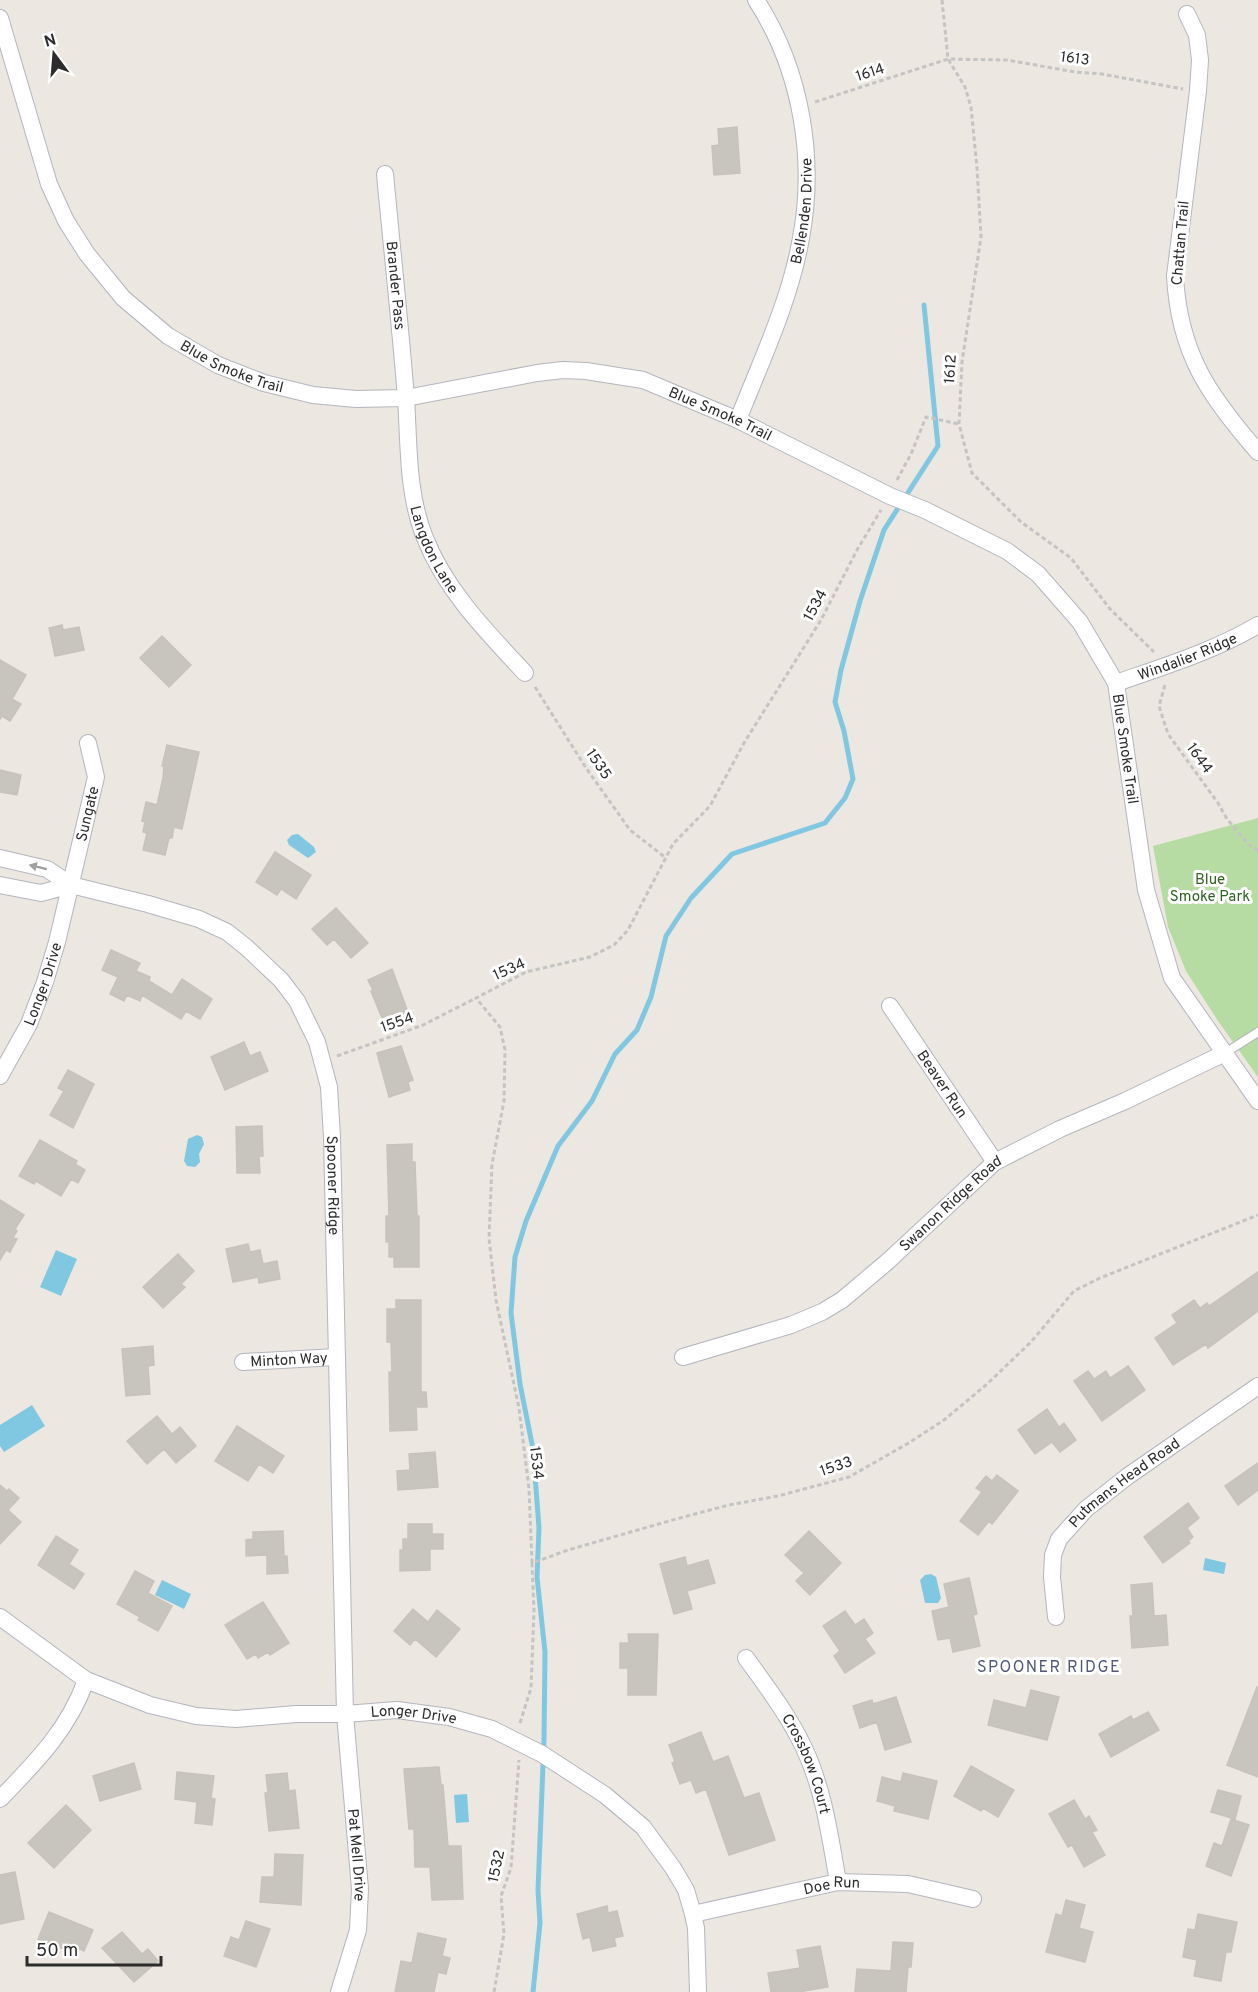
<svg xmlns="http://www.w3.org/2000/svg" width="1258" height="1992" viewBox="0 0 1258 1992" font-family="Overpass,sans-serif">
<style>
.green{fill:#b6dca3}
.water{fill:#80c7e2}
.lines{fill:none;stroke-linecap:round;stroke-linejoin:round}
.stream{stroke:#80c7e2;stroke-width:5}
.building{fill:#c8c5be;stroke:#c8c3ba;stroke-width:1.5}
.service-casing{stroke:#b4b6be;stroke-width:10}
.minor-casing{stroke:#b4b6be;stroke-width:18}
.path{stroke:#c4c4c4;stroke-width:3;stroke-dasharray:4.5 3;stroke-linecap:butt}
.service{stroke:#fff;stroke-width:8}
.minor{stroke:#fff;stroke-width:16}
.oneway{fill:#a0a0a0}
.labels{text-anchor:middle;stroke-width:6;stroke-linejoin:round;paint-order:stroke}
.street-label{font-size:15px;fill:#2c2c2c;stroke:#fff}
.park-label{font-size:15px;fill:#306223;stroke:#fff}
.neighbourhood-label{font-size:16px;letter-spacing:1.5px;fill:#515878;stroke:#fff}
</style>
<rect width="100%" height="100%" fill="#ece7e0"/>
<path class="green" d="M1258 818V1077L1218 1021 1186 971 1168 927 1153 846Z"/>
<path class="water" d="M298 834 314 847 316 852 308 858 289 845 287 840 292 835Z
M197 1135 202 1137 204 1144 199 1154 200 1162 195 1167 187 1166 184 1161 188 1139Z
M56 1250 77 1259 61 1296 40 1287Z
M32 1405 45 1426 4 1452 0 1446V1425Z
M1205 1558 1226 1563 1224 1574 1203 1570Z
M931 1574 936 1577 941 1598 938 1603H925L920 1580 925 1575Z
M162 1580 191 1594 184 1609 155 1595Z
M467 1794 469 1822 456 1823 454 1795Z"/>
<g class="lines">
<path class="stream" d="M533 1992 540 1923 538 1890 544 1740 545 1652 537 1577 539 1528 533 1449 520 1384 511 1313 515 1257 526 1221 558 1146 592 1101 615 1054 637 1030 651 997 666 936 691 898 732 854 825 823 845 798 853 779 844 731 835 702 841 670 860 601 884 530 938 446 924 305"/>
</g>
<path class="building" d="M737 127 740 173 714 175 712 146 719 145 718 129Z
M62 625 63 630 79 627 84 650 55 656 49 628Z
M162 636 191 665 169 687 140 658Z
M0 660 26 675 12 699 21 704 10 721 2 716 0 719Z
M167 745 199 752 182 829 174 827 172 838H169L165 855 143 850 147 833 143 832 145 822 142 821 146 802 157 805 163 778 164 766H162Z
M0 770 21 775 17 795 0 792Z
M275 852 311 875 296 899 281 889 277 895 256 882Z
M336 908 368 943 351 958 334 939 327 945 312 929Z
M111 950 140 963 136 971 150 977 149 981 172 995 182 979 212 999 200 1019 186 1011 181 1019 142 995 140 1001 127 995 124 1001 110 994 118 977 102 970Z
M392 969 408 1012 384 1023 371 991 373 990 368 980Z
M244 1042 250 1056 260 1052 268 1071 225 1090 211 1057Z
M401 1046 413 1080 408 1082 410 1090 389 1097 377 1053Z
M68 1070 94 1084 73 1128 50 1115 64 1091 58 1088Z
M262 1126 263 1156H259L260 1173H237L236 1127Z
M40 1140 77 1161 75 1164 85 1170 78 1183 71 1179 61 1196 36 1181 34 1184 19 1176Z
M412 1144V1162H415L417 1216H419V1267H394V1257H389V1242H386V1216H389L387 1145Z
M0 1200 24 1215 15 1229 17 1231 13 1238 17 1239 10 1252 6 1250 0 1260Z
M248 1244 250 1252 260 1250 263 1264 277 1261 280 1279 259 1283 258 1277 233 1282 226 1249Z
M178 1254 194 1271 181 1284 185 1287 163 1308 143 1287Z
M1258 1272V1311L1208 1348 1206 1344 1173 1365 1155 1338 1177 1323 1172 1315 1194 1300 1200 1308 1207 1303 1209 1306Z
M396 1300H421V1392H426L427 1407H416L417 1430 390 1431 389 1372H392L391 1342H387V1309H396Z
M153 1346 154 1365 148 1366 150 1394 126 1396 122 1349Z
M1128 1366 1145 1390 1102 1421 1074 1381 1088 1371 1094 1379 1106 1371 1110 1378Z
M1047 1409 1059 1427 1064 1423 1076 1440 1060 1452 1052 1442 1035 1454 1018 1430Z
M157 1416 172 1434 180 1427 196 1446 176 1463 164 1449 147 1464 127 1441Z
M237 1426 284 1456 273 1473 259 1464 248 1481 215 1461Z
M435 1452 438 1487 398 1490 397 1471 410 1470 409 1454Z
M1258 1463V1490L1238 1505 1225 1486Z
M997 1475 1018 1491 992 1524 989 1521 978 1535 960 1521 982 1492 976 1488 986 1476 992 1481Z
M0 1485 7 1491 9 1489 19 1498 8 1510 21 1522 0 1544Z
M1188 1503 1199 1518 1187 1528 1193 1537 1188 1541 1190 1543 1163 1563 1144 1537Z
M408 1524H432V1534H443V1549H430V1570L400 1571V1550H403V1539H408Z
M283 1531 284 1556H287L288 1573 267 1574V1555L246 1556V1540L253 1539V1532Z
M809 1531 841 1563 810 1595 796 1581 804 1573 785 1555Z
M56 1536 78 1550 69 1564 84 1574 74 1589 38 1565Z
M685 1557 687 1566 708 1560 715 1583 687 1591 692 1609 674 1614 660 1564Z
M135 1571 154 1581 148 1593 172 1606 158 1631 138 1620 140 1617 117 1604Z
M969 1578 977 1614 973 1615 980 1646 953 1652 950 1638 938 1640 932 1611 949 1607 944 1584Z
M1152 1583 1154 1616 1166 1615 1168 1645 1132 1648 1130 1616H1133L1131 1585Z
M263 1602 289 1643 270 1655 268 1652 258 1658 256 1654 247 1659 225 1625Z
M413 1609 428 1622 437 1610 460 1629 436 1657 415 1639 410 1645 394 1631Z
M845 1611 855 1625 864 1619 873 1633 865 1639 875 1653 845 1673 834 1656 840 1651 823 1626Z
M628 1634H658L656 1695H628V1668H620V1643H629Z
M1257 1687H1258V1777L1227 1765Z
M1031 1690 1059 1697 1047 1740 988 1725 994 1700 1026 1708Z
M896 1697 911 1742 885 1750 877 1722 860 1728 853 1706 872 1700 873 1704Z
M1148 1712 1159 1730 1111 1757 1099 1734 1131 1716 1133 1720Z
M701 1732 713 1762 728 1756 744 1798 759 1793 775 1840 729 1855 706 1789 696 1793 691 1780 680 1784 672 1763 675 1762 669 1745Z
M134 1763 141 1789 100 1801 93 1776Z
M971 1766 1014 1790 998 1817 983 1808 981 1811 954 1796Z
M439 1767 441 1785H443L448 1846H461L463 1899 432 1900 430 1867H415L414 1829H409L404 1769Z
M177 1772 214 1776 211 1798 215 1799 212 1825 195 1823 197 1802 175 1799Z
M287 1773 289 1791 295 1790 299 1828 269 1831 265 1793H268L266 1775Z
M903 1773 937 1781 928 1819 894 1811 895 1806 877 1801 882 1777 901 1782Z
M1218 1790 1241 1796 1235 1819 1211 1812Z
M1074 1800 1085 1819 1089 1816 1097 1830 1092 1832 1105 1855 1084 1867 1072 1845 1068 1847 1049 1814Z
M66 1805 91 1830 54 1868 28 1843Z
M1231 1819 1249 1825 1231 1876 1206 1866 1214 1843 1222 1846Z
M275 1854 303 1855 301 1905 260 1902 262 1877H274Z
M15 1872 24 1919 0 1924V1875Z
M1066 1900 1085 1905 1079 1928 1093 1932 1085 1962 1046 1952 1056 1914 1062 1916Z
M607 1906 608 1913 617 1911 623 1936 614 1938 616 1946 593 1951 590 1937 583 1939 577 1914Z
M49 1912 93 1930 84 1951 69 1944 66 1950 38 1939Z
M1198 1914 1237 1922 1231 1952H1226L1221 1981 1194 1976 1197 1960 1183 1957 1188 1929 1195 1930Z
M246 1921 270 1929 256 1967 224 1956 231 1937 239 1940Z
M122 1932 142 1954 148 1949 158 1961 134 1982 102 1948Z
M418 1933 446 1939 442 1956 450 1958 446 1974 438 1972 434 1992H395L401 1961 412 1963Z
M893 1942 913 1943 911 1967H908L906 1992H855L857 1969 891 1971Z
M820 1946 828 1987 798 1992H771L768 1973 800 1968 797 1950Z"/>
<g class="lines">
<defs>
<path id="service" d="M1225 1053 1258 1032"/>
<g id="minor">
<path d="M1187 14 1197 35 1200 60 1198 91 1175 276C1179 353 1209 396 1258 452"/>
<path id="s1" d="M0 18 49 184 66 221 87 254 123 298 168 336 218 365 264 383 313 395 356 399 406 398 537 373 563 370 586 371 643 380 738 420 890 496 925 510 1007 551 1038 574 1080 622 1116 683 1146 890 1172 978 1258 1101"/>
<path id="s2" d="M385 174C392 249 400 323 406 398 409 444 407 494 425 538 446 591 487 632 525 673"/>
<path id="s3" d="M738 420C761 361 790 301 801 238 816 158 801 69 756 0"/>
<path id="s4" d="M1116 683C1165 666 1214 651 1258 625"/>
<path id="s5" d="M0 858 47 869 71 885 148 904 199 919 227 932 246 947 281 980 297 1001 317 1042 329 1087 332 1137 345 1714 360 1889 358 1930 339 1992"/>
<path d="M0 885 41 893 71 885"/>
<path id="s6" d="M890 1006 995 1162"/>
<path id="s7" d="M0 1076 29 1024 45 982 57 942 96 777 88 743"/>
<path id="s8" d="M683 1357 791 1325 822 1312 842 1300 887 1262 995 1162 1060 1129 1125 1101 1225 1053"/>
<path id="s9" d="M243 1362 337 1357"/>
<path id="s10" d="M0 1617 86 1680 150 1705 196 1716 236 1719 296 1714H345L397 1710 449 1717 492 1729 542 1754 605 1795 643 1827 673 1868 686 1890 693 1914 696 1928 698 1992"/>
<path id="s11" d="M1056 1617 1052 1577 1053 1555 1059 1539 1086 1509 1128 1476 1258 1386"/>
<path id="s12" d="M746 1658C767 1687 789 1716 804 1748 824 1790 830 1837 838 1882"/>
<path d="M0 1799C35 1763 69 1729 86 1680"/>
<path id="s13" d="M693 1914 838 1882 908 1884 973 1899"/>
</g>
</defs>
<use href="#service" class="service-casing"/>
<use href="#minor" class="minor-casing"/>
<path class="path" d="M942 0 948 59 965 87 971 107 977 168 981 237 962 362 959 424 972 473 1021 522 1071 558 1110 609 1154 652
M815 102 948 59 1007 60 1075 72 1102 74 1183 89
M897 480 911 454 926 417 959 424
M1165 685 1159 706 1168 734 1218 803 1227 819 1249 845 1258 850
M535 687 586 768 630 830 666 858
M337 1056 423 1025 476 998
M532 1563 529 1489 519 1408 496 1300 489 1238 492 1164 504 1101 505 1050 500 1027 476 998 526 972 590 957 614 945 628 930 673 844 710 806 744 743 821 620 857 550 881 510
M520 1723 531 1688 534 1611 532 1563 568 1550 676 1519 729 1505 778 1496 849 1477 907 1444 944 1420 986 1385 1031 1342 1074 1291 1100 1278 1258 1215
M494 1992 504 1934 501 1896 511 1868 519 1760"/>
<use href="#service" class="service"/>
<use href="#minor" class="minor"/>
</g>
<defs><path id="oneway-solid" d="M-6-.8H1V-3.2L6.5 0L1 3.2V.8H-6Z" transform="scale(1.5)"/></defs>
<use class="oneway" href="#oneway-solid" transform="translate(38 867) rotate(-166)"/>
<g class="labels">
<g class="street-label">
<text transform="translate(1075 58) rotate(7)" y="5">1613</text>
<text transform="translate(870 72) rotate(-18)" y="5">1614</text>
<text dy="5" stroke="none"><textPath href="#s3" startOffset="220">Bellenden Drive</textPath></text>
<text transform="translate(1180 243) rotate(-85)" y="5">Chattan Trail</text>
<text dy="5" stroke="none"><textPath href="#s2" startOffset="112">Brander Pass</textPath></text>
<text dy="5" stroke="none"><textPath href="#s1" startOffset="440">Blue Smoke Trail</textPath></text>
<text transform="translate(950 369) rotate(-86)" y="5">1612</text>
<text dy="5" stroke="none"><textPath href="#s1" startOffset="944">Blue Smoke Trail</textPath></text>
<text dy="5" stroke="none"><textPath href="#s2" startOffset="381">Langdon Lane</textPath></text>
<text transform="translate(815 605) rotate(-62)" y="5">1534</text>
<text dy="5" stroke="none"><textPath href="#s4" startOffset="76">Windalier Ridge</textPath></text>
<text dy="5" stroke="none"><textPath href="#s1" startOffset="1502">Blue Smoke Trail</textPath></text>
<text transform="translate(1200 758) rotate(54)" y="5">1644</text>
<text transform="translate(599 764) rotate(56)" y="5">1535</text>
<text dy="5" stroke="none"><textPath href="#s7" startOffset="278">Sungate</textPath></text>
<text transform="translate(509 969) rotate(-24)" y="5">1534</text>
<text dy="5" stroke="none"><textPath href="#s7" startOffset="102">Longer Drive</textPath></text>
<text transform="translate(397 1022) rotate(-19)" y="5">1554</text>
<text dy="5" stroke="none"><textPath href="#s6" startOffset="94">Beaver Run</textPath></text>
<text dy="5" stroke="none"><textPath href="#s5" startOffset="530">Spooner Ridge</textPath></text>
<text dy="5" stroke="none"><textPath href="#s8" startOffset="315">Swanon Ridge Road</textPath></text>
<text dy="5" stroke="none"><textPath href="#s9" startOffset="46">Minton Way</textPath></text>
<text transform="translate(537 1463) rotate(83)" y="5">1534</text>
<text transform="translate(836 1466) rotate(-19)" y="5">1533</text>
<text dy="5" stroke="none"><textPath href="#s11" startOffset="166">Putmans Head Road</textPath></text>
<text dy="5" stroke="none"><textPath href="#s10" startOffset="441">Longer Drive</textPath></text>
<text dy="5" stroke="none"><textPath href="#s12" startOffset="123">Crossbow Court</textPath></text>
<text dy="5" stroke="none"><textPath href="#s5" startOffset="1200">Pat Mell Drive</textPath></text>
<text transform="translate(496 1866) rotate(-78)" y="5">1532</text>
<text dy="5" stroke="none"><textPath href="#s13" startOffset="142">Doe Run</textPath></text>
</g>
<g class="park-label">
<text x="1210" y="884">Blue<tspan x="1210" dy="17">Smoke Park</tspan></text>
</g>
<g class="neighbourhood-label">
<text x="1049" y="1672">SPOONER RIDGE</text>
</g>
</g>
<g transform="translate(54 54) rotate(344)" stroke="#ffffff" stroke-width="4.5" paint-order="stroke">
<path d="M0-4.5L10 22L0 15L-10 22Z" fill="#2c2c2c"/>
<text y="-9" font-size="16" font-weight="bold" text-anchor="middle" fill="#2c2c2c">N</text>
</g>
<path d="M27 1956v9h134v-9" fill="none" stroke="#2c2c2c" stroke-width="3"/>
<text x="36" y="1956" font-size="18" fill="#2c2c2c" stroke="#ffffff" stroke-width="4.5" paint-order="stroke">50 m</text>
</svg>
